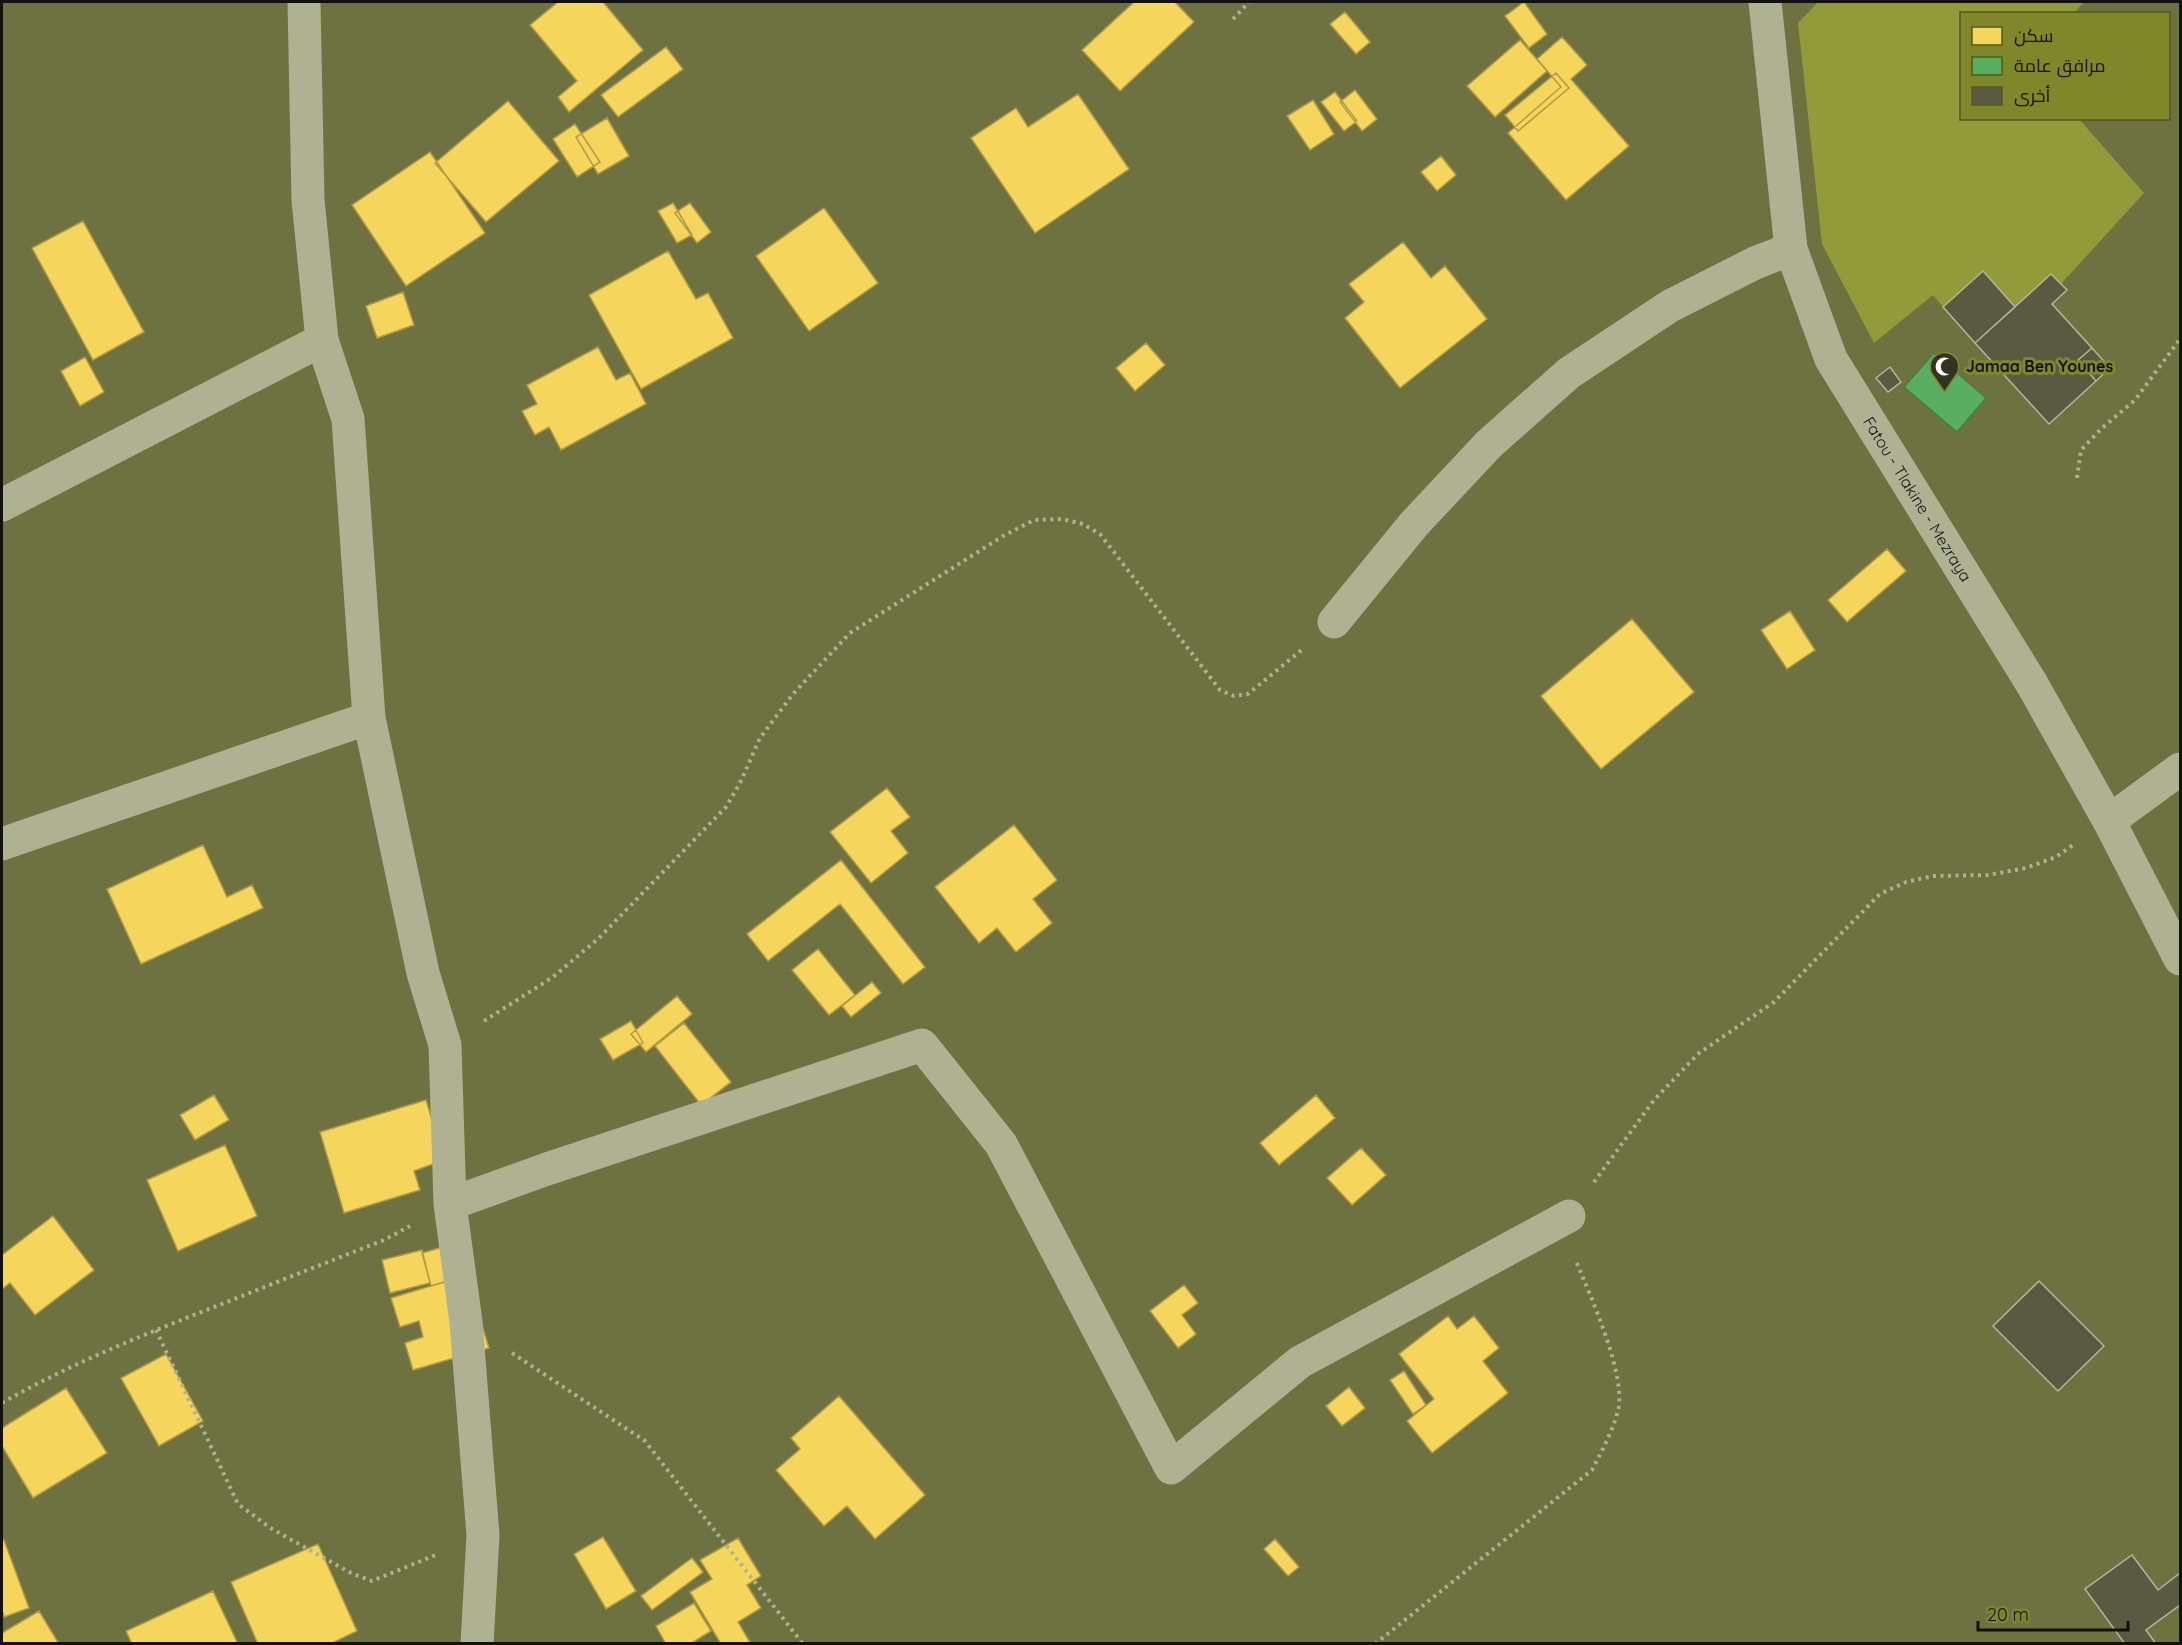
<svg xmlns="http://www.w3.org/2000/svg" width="2182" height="1645" viewBox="0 0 2182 1645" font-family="Quicksand,Cairo,sans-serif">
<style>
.green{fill:#939a3a}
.homes{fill:#f6d55c;stroke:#b19a46;stroke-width:1.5}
.public{fill:#5aae61;stroke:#447f49;stroke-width:1.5}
.building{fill:#595a41;stroke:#b4b69a;stroke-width:1.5}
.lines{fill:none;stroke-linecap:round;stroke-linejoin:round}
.path{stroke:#afb193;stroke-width:4;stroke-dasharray:3 4.5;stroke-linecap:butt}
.minor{stroke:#afb193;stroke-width:33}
.tertiary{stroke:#afb193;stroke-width:33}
.labels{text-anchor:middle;stroke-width:6;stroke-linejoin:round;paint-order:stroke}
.poi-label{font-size:16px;font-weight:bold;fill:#111;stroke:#80872b;text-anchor:start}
.street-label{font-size:16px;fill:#111;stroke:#80872b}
</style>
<rect width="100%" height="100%" fill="#6e7240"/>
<path class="green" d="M1818 2H2084L2074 13 1962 14V118L2079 119 2144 193 2061 284 2051 274 2015 307 1983 272 1943 307 1933 295 1874 343 1822 244 1798 23Z"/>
<path class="homes" d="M558 2H603L643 50 569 112 558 97 577 81 530 25Z
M1134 2H1175L1194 22 1120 91 1082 50Z
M1524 2 1547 34 1529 48 1505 16Z
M1345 12 1370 42 1356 54 1330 24Z
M1562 37 1587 65 1571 79 1629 146 1566 200 1508 133 1561 87 1537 59Z
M1520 40 1547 71 1495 117 1467 86Z
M666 47 683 69 618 117 601 95Z
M1556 73 1569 88 1518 131 1505 115Z
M1355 90 1377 119 1362 131 1340 102Z
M1335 92 1357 121 1344 131 1321 102Z
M1078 94 1129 169 1035 233 971 138 1016 108 1028 127Z
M1313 100 1334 134 1310 150 1287 116Z
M508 101 559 161 486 222 435 163Z
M607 118 629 156 598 174 576 137Z
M575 124 600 162 577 177 553 139Z
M430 152 485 233 406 286 352 205Z
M1441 156 1456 175 1437 191 1421 172Z
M673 203 692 235 677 243 658 211Z
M690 203 711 232 697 243 675 213Z
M824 208 878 283 809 331 756 256Z
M83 221 144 332 93 360 32 248Z
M1403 242 1431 278 1445 266 1487 319 1400 388 1345 318 1364 302 1349 284Z
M668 251 696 299 708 293 733 338 641 389 589 295Z
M403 292 414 325 377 338 366 306Z
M1146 343 1165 365 1135 391 1116 368Z
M598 347 616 380 630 373 646 404 561 450 549 427 535 435 522 411 537 404 527 385Z
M85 357 104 392 80 406 61 371Z
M1887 549 1906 571 1847 622 1828 600Z
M1790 611 1815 650 1787 669 1761 630Z
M1632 619 1694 692 1601 769 1541 696Z
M887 788 910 817 891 831 908 853 871 883 830 832Z
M1014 825 1057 880 1033 899 1052 923 1016 952 997 928 979 943 935 887Z
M203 845 227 897 252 885 263 908 141 964 107 889Z
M841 860 925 967 903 984 840 904 768 961 747 934Z
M818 949 855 995 829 1015 792 970Z
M872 982 881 993 851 1017 842 1006Z
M677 996 692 1014 646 1052 631 1034Z
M631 1021 643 1043 613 1060 600 1039Z
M684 1023 731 1082 701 1105 655 1046Z
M214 1095 229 1120 195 1140 180 1115Z
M1316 1095 1335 1118 1279 1165 1260 1143Z
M426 1100 444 1160 414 1171 420 1190 344 1213 320 1132Z
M225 1145 257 1216 178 1251 147 1180Z
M1361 1148 1386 1175 1352 1205 1327 1178Z
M53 1216 94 1270 35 1315 10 1283 2 1289V1255Z
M457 1243 467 1275 431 1286 422 1253Z
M422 1250 430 1283 390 1293 382 1260Z
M467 1275 489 1348 413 1370 405 1343 423 1337 419 1321 400 1327 391 1298Z
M1184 1285 1198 1303 1182 1315 1196 1334 1178 1348 1150 1311Z
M1448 1316 1457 1329 1474 1316 1499 1348 1483 1361 1508 1393 1432 1453 1407 1421 1434 1399 1399 1354Z
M166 1354 203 1421 159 1446 121 1378Z
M1404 1371 1426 1405 1413 1414 1390 1380Z
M1349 1387 1365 1408 1342 1426 1326 1406Z
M66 1388 107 1453 33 1498 2 1446V1428Z
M839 1396 925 1495 875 1539 847 1506 824 1526 776 1470 800 1449 791 1438Z
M603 1537 636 1591 606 1609 574 1554Z
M738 1538 761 1576 747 1585 761 1608 738 1622 751 1644H721L690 1592 712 1579 700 1560Z
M1275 1539 1299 1567 1288 1576 1264 1549Z
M4 1540 29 1608 4 1617 2 1610V1541Z
M318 1544 357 1631 330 1644H258L231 1582Z
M692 1558 703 1572 652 1610 641 1596Z
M213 1591 238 1644H132L126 1631Z
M694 1603 711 1631 690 1644H666L656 1626Z
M39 1611 59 1644H2V1633Z"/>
<path class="public" d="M1934 353 1986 398 1957 432 1904 387Z"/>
<path class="building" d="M1983 271 2015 307 1975 343 1943 307Z
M2051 274 2067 290 2052 304 2092 348 2078 360 2096 381 2049 424 1975 343Z
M2092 348 2110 368 2096 381 2078 360Z
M1890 367 1901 382 1888 392 1876 378Z
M2039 1281 2104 1346 2058 1391 1993 1326Z
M2132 1555 2158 1590 2180 1573V1605L2146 1630 2156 1644H2125L2085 1589Z"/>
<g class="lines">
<path class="path" d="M1233 19 1249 2
M2077 478 2081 450 2101 429 2135 400 2180 339
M484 1021 553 977 599 938 695 839 726 807 740 783 760 738 793 694 850 633 1003 536 1034 520 1062 519 1083 524 1100 534 1220 690 1234 696 1248 694 1303 649
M1594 1182 1654 1100 1699 1053 1774 1002 1880 894 1906 882 1933 876 1988 875 2026 868 2056 857 2073 845
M156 1330 238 1504 272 1529 351 1573 372 1581 438 1554
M512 1353 645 1441 803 1644
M2 1403C68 1365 138 1337 209 1309 267 1286 325 1263 384 1240L410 1226
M1375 1644 1592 1470C1602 1451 1612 1432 1618 1411 1627 1376 1590 1295 1576 1261"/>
<path class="minor" d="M304 2 308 200 322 340 348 419 369 718 423 973 445 1045 450 1204 466 1322 483 1535 477 1644
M2 505 322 340
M1334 622 1414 524 1489 444 1569 373 1670 306 1755 263 1791 249
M2109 821 2180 769
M2 844 369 718
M450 1204 547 1169 922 1045 1001 1144 1171 1468 1300 1362 1569 1216"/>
<path class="tertiary" id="s1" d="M1765 2 1791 249 1831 359 2032 684 2109 821 2180 959"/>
</g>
<defs>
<symbol id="mosque-pin" viewBox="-11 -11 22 30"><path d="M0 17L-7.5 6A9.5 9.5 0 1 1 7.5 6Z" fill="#323321" stroke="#80872b"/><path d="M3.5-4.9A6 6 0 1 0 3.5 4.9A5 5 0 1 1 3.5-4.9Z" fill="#fff"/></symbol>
</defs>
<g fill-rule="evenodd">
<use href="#mosque-pin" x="1928" y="350" width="33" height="45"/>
</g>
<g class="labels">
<g class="poi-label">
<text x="1966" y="372">Jamaa Ben Younes</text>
</g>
<g class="street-label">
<text dy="6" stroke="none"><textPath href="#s1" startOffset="530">Fatou - Tlakine - Mezraya</textPath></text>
</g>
</g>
<rect width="2182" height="1645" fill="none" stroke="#111111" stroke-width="6"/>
<rect x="1960" y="12" width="210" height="108" fill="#80872b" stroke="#545821" stroke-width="1.5"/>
<rect x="1972" y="27" width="30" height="18" fill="#f6d55c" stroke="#545821" stroke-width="1.5"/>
<text x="2014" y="42" font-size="18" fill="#111111">سكن</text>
<rect x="1972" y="57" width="30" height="18" fill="#5aae61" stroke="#545821" stroke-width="1.5"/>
<text x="2014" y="72" font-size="18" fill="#111111">مرافق عامة</text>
<rect x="1972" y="87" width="30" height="18" fill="#595a41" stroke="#545821" stroke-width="1.5"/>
<text x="2014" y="102" font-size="18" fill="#111111">أخرى</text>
<path d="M1978 1621v9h150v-9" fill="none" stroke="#111111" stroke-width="3"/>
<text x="1987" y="1621" font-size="18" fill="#111111" stroke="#80872b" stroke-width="4.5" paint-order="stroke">20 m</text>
</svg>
